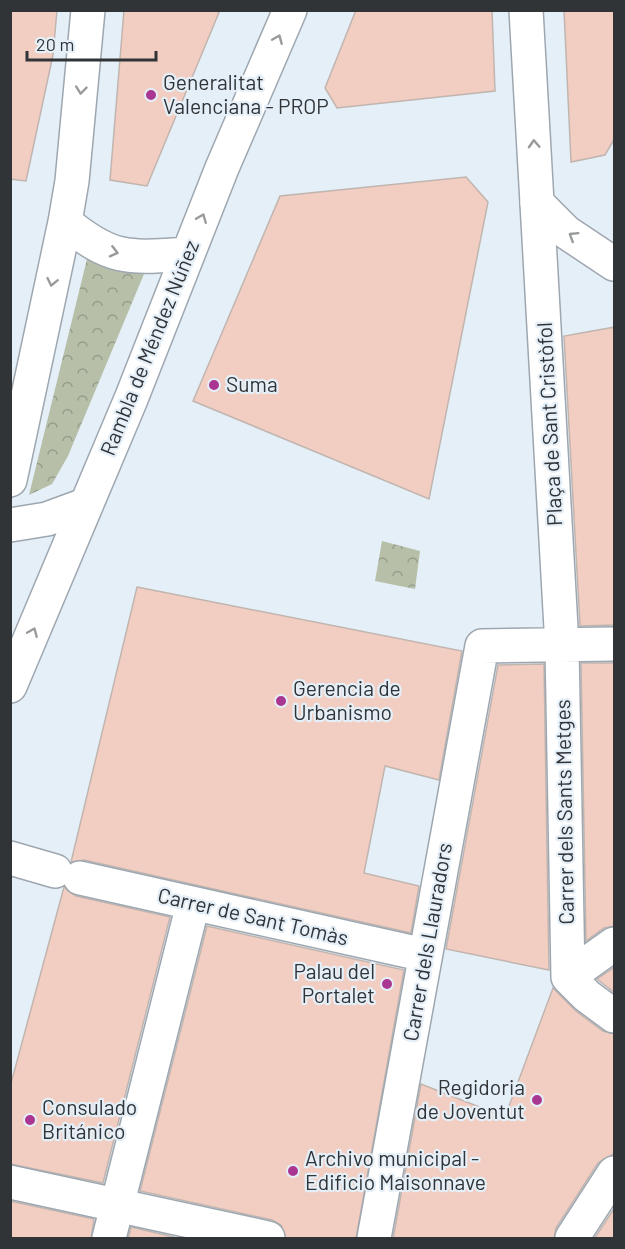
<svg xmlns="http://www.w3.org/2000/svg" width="625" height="1249" viewBox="0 0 625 1249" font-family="Barlow,sans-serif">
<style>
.park{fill:url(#park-crowns)}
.building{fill:#f2cdc1;stroke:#c1b5b0;stroke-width:1.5}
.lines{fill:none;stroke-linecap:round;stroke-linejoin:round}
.pedestrian-casing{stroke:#9ea7af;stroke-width:36}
.minor-casing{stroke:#9ea7af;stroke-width:36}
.pedestrian{stroke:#fff;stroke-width:33}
.minor{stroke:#fff;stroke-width:33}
.oneway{stroke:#989a9b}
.poi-dot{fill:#a93792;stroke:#e5eff8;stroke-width:2}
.labels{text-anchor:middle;stroke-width:4.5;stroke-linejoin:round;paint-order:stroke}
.poi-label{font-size:21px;fill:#303437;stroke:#e5eff8;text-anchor:start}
.street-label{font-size:21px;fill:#303437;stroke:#e5eff8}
</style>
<defs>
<pattern id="park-crowns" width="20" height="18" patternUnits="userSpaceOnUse" patternTransform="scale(1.5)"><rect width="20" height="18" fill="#b7bfa9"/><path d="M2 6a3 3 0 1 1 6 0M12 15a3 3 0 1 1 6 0" fill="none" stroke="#959c8a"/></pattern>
</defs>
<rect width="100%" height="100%" fill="#e5eff8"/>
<path class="park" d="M87 259 144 274 68 456 52 484 29 495Z
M382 541 420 551 415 589 375 581Z"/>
<path class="building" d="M10 10H57L53 55 26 181 10 179Z
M124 10H220L147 186 110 180Z
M356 10H492L495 91 337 108 325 88Z
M564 10H615V138L605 155 571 162Z
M466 177 488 202 429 499 193 401 280 196Z
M615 327V625L580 626 564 336Z
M137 587 462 651 439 780 385 766 364 873 419 886 411 933 84 860 71 862Z
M581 663H615V926L604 928 586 941Z
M544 664 549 970 446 949 498 665Z
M64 887 76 896 170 917 103 1183 10 1164V1087Z
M207 926 404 970 356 1239H286L281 1225 272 1220 140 1191Z
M615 967V993L597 979Z
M553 988 576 1011 603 1031 615 1034V1153L598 1163 556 1228 554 1239H393L421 1084 505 1117Z
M10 1201 94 1219 91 1239H10Z
M615 1207V1239H594Z
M131 1227 182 1239H128Z"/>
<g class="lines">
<defs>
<path id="pedestrian" d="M537 203 562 646 568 977
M10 858 55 871
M80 878 425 955
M568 977 587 996 614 1016
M568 977 614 944
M10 1182 268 1238
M109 1238 193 904
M374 1238 482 646 614 644
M572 1238 614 1173"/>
<path id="minor" d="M526 10 537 203 566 232 614 264
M65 222C112 261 129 258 188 254
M10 480 65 222 72 181 88 10
M10 525 47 519 85 505
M10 686 131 399 222 168 290 10"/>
</defs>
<use href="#pedestrian" class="pedestrian-casing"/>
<use href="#minor" class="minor-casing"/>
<use href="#pedestrian" class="pedestrian"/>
<use href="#minor" class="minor"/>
</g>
<defs><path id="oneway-chevron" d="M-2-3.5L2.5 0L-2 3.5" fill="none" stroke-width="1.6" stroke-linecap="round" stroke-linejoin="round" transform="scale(1.5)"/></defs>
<g class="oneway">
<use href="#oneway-chevron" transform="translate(278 39) rotate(-67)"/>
<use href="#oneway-chevron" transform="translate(81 90) rotate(96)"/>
<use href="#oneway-chevron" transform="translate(534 144) rotate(-93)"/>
<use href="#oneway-chevron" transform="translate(202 218) rotate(-68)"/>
<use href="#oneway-chevron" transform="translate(573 236) rotate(-148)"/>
<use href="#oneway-chevron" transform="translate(114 252) rotate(14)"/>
<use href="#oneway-chevron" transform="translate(52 282) rotate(102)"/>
<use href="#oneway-chevron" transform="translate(33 632) rotate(-67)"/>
</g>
<g class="poi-dot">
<circle cx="151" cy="95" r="6"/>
<circle cx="214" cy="385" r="6"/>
<circle cx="281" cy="701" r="6"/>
<circle cx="387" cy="984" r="6"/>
<circle cx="537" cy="1100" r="6"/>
<circle cx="30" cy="1120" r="6"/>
<circle cx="293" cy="1171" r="6"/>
</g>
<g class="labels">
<g class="poi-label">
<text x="163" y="90">Generalitat<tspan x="163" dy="24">Valenciana - PROP</tspan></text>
<text x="226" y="392">Suma</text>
<text x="293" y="696">Gerencia de<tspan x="293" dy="24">Urbanismo</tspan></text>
<text x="375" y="979" text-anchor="end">Palau del<tspan x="375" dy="24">Portalet</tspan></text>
<text x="525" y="1095" text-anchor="end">Regidoria<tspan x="525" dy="24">de Joventut</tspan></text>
<text x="42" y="1115">Consulado<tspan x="42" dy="24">Británico</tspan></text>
<text x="305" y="1166">Archivo municipal -<tspan x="305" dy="24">Edificio Maisonnave</tspan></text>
</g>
<g class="street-label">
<text transform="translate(150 348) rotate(-68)" y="7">Rambla de Méndez Núñez</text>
<text transform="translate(550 424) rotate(-93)" y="7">Plaça de Sant Cristòfol</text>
<text transform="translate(565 812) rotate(-91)" y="7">Carrer dels Sants Metges</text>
<text transform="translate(253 917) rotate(13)" y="7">Carrer de Sant Tomàs</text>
<text transform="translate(428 942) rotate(-80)" y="7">Carrer dels Llauradors</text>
</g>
</g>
<rect width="625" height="1249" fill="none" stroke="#303437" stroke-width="24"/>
<path d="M27 51v9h129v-9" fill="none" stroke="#303437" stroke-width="3"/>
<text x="36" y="51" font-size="18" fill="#303437" stroke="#e5eff8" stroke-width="4.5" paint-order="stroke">20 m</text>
</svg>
